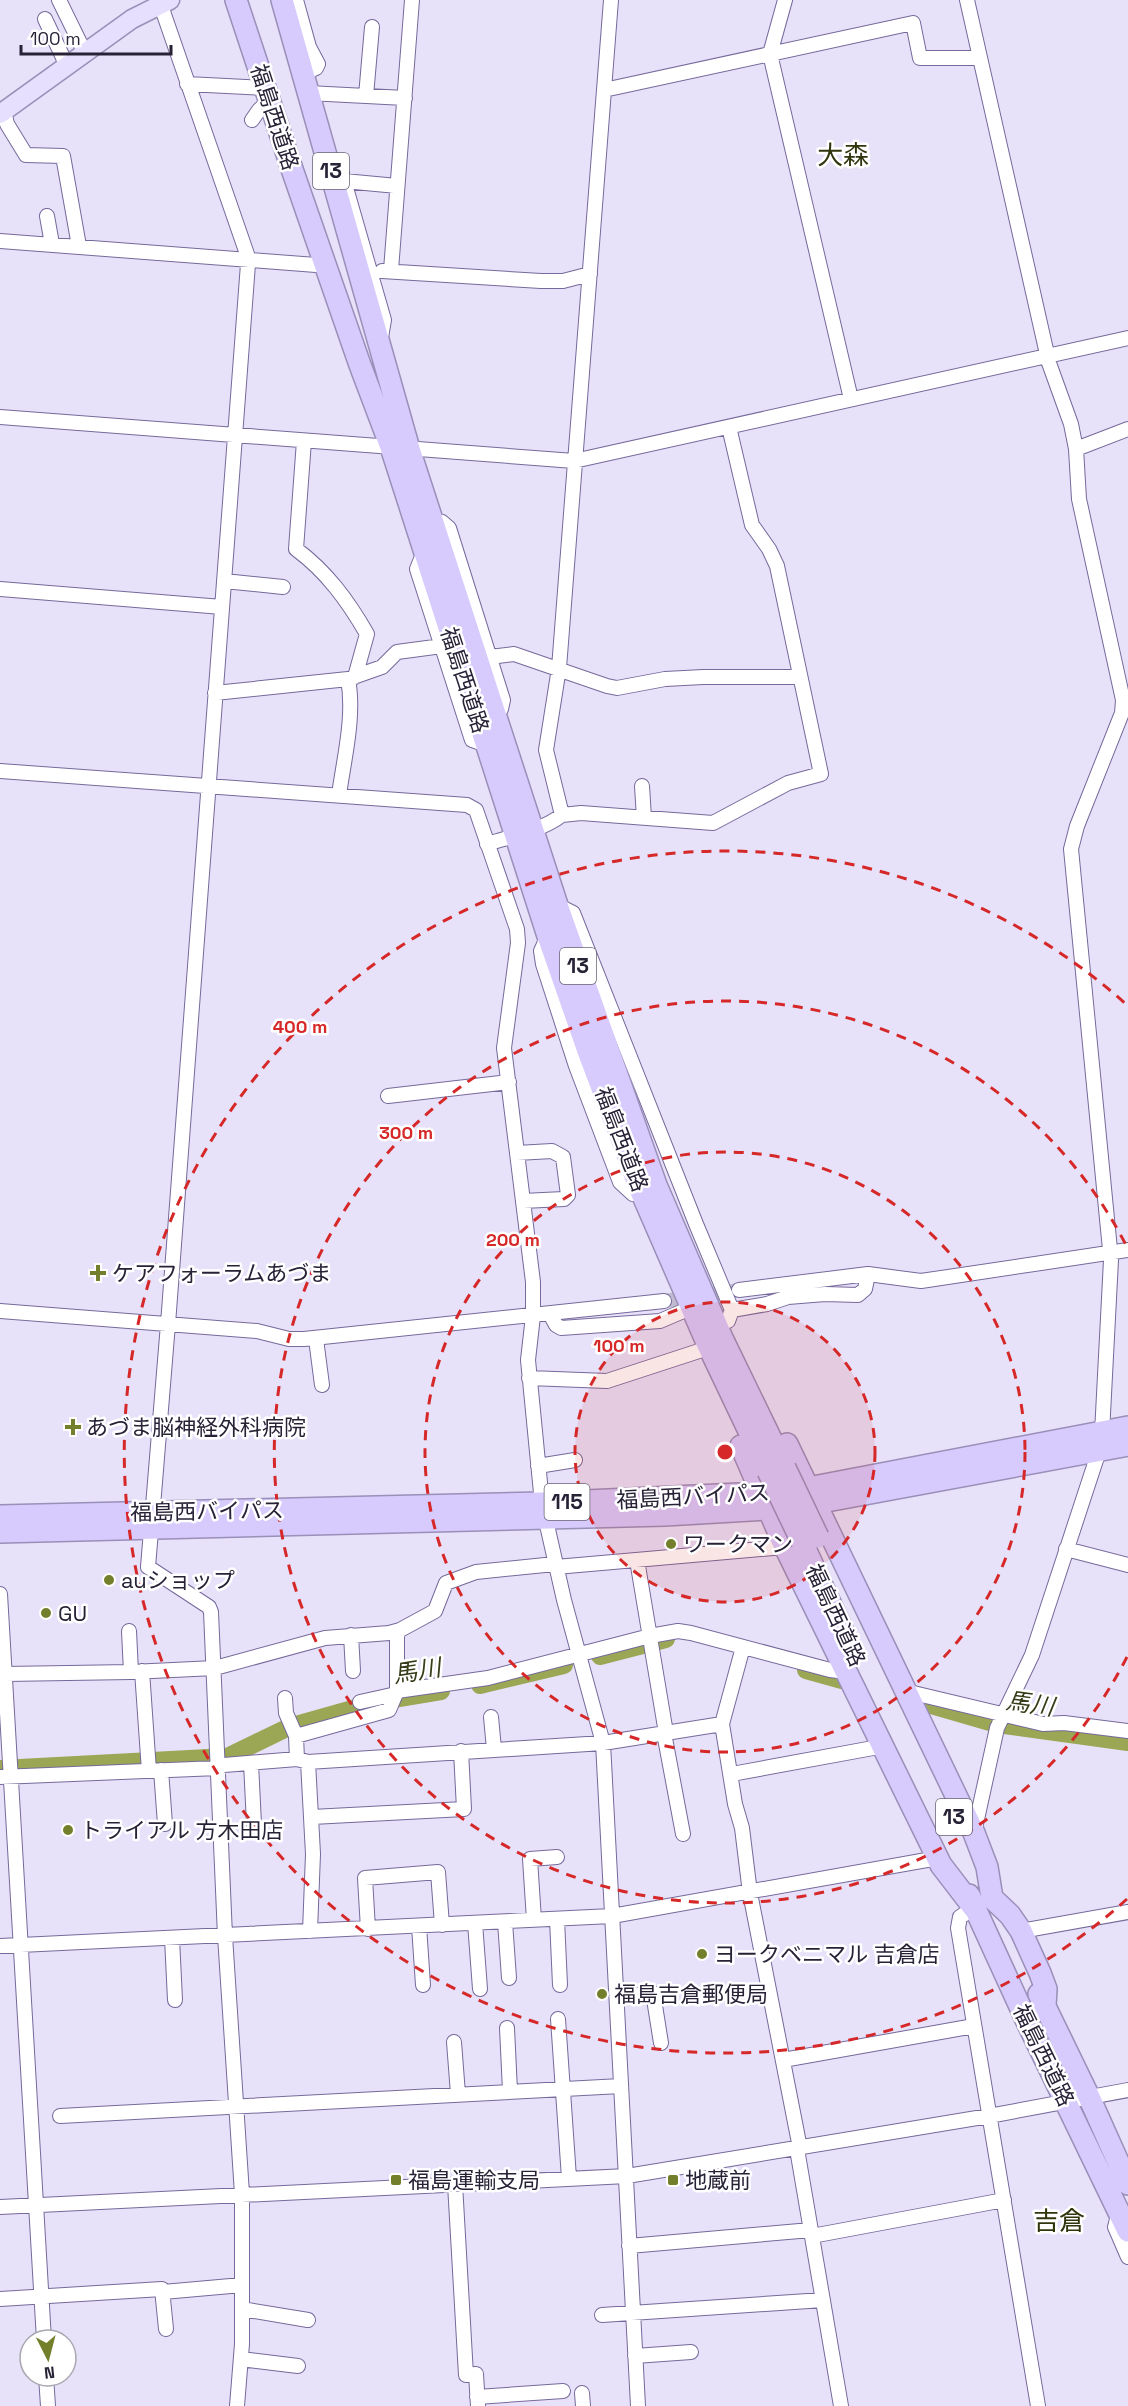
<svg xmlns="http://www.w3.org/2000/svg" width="1128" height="2406" viewBox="0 0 1128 2406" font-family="'Space Grotesk','Noto Sans JP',sans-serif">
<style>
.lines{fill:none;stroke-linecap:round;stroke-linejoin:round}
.river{stroke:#9ba754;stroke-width:18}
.minor-tunnel{stroke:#c1bcd2;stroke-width:14;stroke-dasharray:14 7;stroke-linecap:butt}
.minor-casing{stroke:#76699b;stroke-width:16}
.major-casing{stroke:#9a8fb8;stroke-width:21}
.highway-casing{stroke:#9a8fb8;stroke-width:24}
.minor{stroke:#fff;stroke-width:14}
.major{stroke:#e7dffe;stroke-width:18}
.highway{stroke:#d7cafd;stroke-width:21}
.highway-bridge-casing{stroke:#9a8fb8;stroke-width:24;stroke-linecap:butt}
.highway-bridge{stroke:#d7cafd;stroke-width:21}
.ring{fill:none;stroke:#d62828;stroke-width:3;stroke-dasharray:10 8}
.poi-dot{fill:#747f2b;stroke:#fff;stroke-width:2}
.labels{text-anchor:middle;stroke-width:5;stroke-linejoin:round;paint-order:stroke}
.shield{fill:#fff;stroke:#686473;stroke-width:1.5}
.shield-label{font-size:21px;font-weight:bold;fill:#282237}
.street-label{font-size:22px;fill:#282237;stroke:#fff}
.poi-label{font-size:22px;fill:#282237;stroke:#fff;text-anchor:start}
.water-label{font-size:24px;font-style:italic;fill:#383d19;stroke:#fff}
.quarter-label{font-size:26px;fill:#30350d;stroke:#fff}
.centre{fill:#d62828;stroke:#fff;stroke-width:3}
.ring-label{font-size:18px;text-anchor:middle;font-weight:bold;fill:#d62828;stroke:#fff;stroke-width:5;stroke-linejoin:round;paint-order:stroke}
</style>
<rect width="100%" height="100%" fill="#e7e2f9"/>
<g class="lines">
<path class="river" d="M600 1656 666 1639
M806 1670 842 1680
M480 1685 564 1665
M928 1704 997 1724 1128 1742
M0 1769 227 1757 289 1727 381 1701 441 1691"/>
<path class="minor-tunnel" d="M664 1301 739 1290"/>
<defs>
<path id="minor" d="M59 0 85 53
M159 0 247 254 248 264 168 1324 148 1567 209 1607 211 1612 225 1936 242 2194V2344L237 2406
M296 0 309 47 318 64 316 68 303 74
M785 0 770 54 851 399
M967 0 1049 363 1071 424 1076 449 1079 499 1123 700 1122 713 1077 826 1071 849 1111 1260 1102 1433 1099 1451 1032 1655 997 1728 974 1833
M45 19 67 66
M187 84 266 88
M604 90 913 23 920 58H980
M308 93 405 98
M366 96 372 27
M4 111 7 124 26 155 63 156 79 246
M252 120 259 110 270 100
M342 174 384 320 381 337
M344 181 397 186
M47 216 52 244
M0 241 316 265
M391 270 412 0
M382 271 541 281H563L590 274
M0 417 574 461 1128 338
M304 441 296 549C327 572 348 601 367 634L355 677
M1076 449 1128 429
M432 521 442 522 449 528 503 700 501 709 495 715
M424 552 417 569 472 740 486 745
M224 581 283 587
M0 589 222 607
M490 657 514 654 607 686 617 688 665 679 703 677H800
M215 693 348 679 382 667 397 652 442 646
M0 771 467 805 476 810 517 929 518 943 504 1048 533 1282V1316L528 1360 542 1503 564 1600 603 1743 638 2406
M642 786 644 818
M339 795C344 758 355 716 348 679
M562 815 581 813 713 823 788 783 821 774 777 566 769 549 752 525 729 427
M487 844C512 836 541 831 562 815L546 750 559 668 611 0
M557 905 573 913 696 1224 732 1310
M548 936 541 951 543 964 576 1066 620 1182 633 1194
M388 1096 509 1082
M517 1153 552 1151 563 1157 568 1195 564 1199 523 1201
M739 1290 868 1274 921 1281 1128 1250
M0 1311 257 1331 289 1339H304L664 1301
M550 1314 556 1325 561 1328 660 1321 681 1312
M728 1321 732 1310 767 1304 788 1297 825 1294 858 1295 865 1289 868 1274
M316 1339 322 1385
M529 1378 607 1381 699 1351
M538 1466 575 1460
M1066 1549 1128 1565
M637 1560 666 1733
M556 1567 785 1547
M0 1594 44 2340
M129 1631 131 1672 215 1668 325 1638 389 1633 400 1630 435 1611 446 1583 476 1572 555 1564
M397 1631V1691L488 1678 650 1636 678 1631 691 1633 830 1670 847 1672
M351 1635 353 1671
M743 1647 722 1724 735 1804 742 1828 750 1893 800 2148
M142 1671 149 1771
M5 1674 131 1672
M905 1691 1043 1724 1064 1723 1128 1731
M285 1698 286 1713 296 1736 297 1759
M360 1702 396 1694
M491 1717 494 1749
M664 1733 683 1834
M296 1736 389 1710 397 1691
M251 1763 254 1824
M161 1770 165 1824
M732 1774 884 1746
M0 1777 218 1768 224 1765 297 1759 308 1762
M312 1817 464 1809 461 1751
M974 1908 960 1917 958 1928 1038 2406
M557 1919 560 1985
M534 1920 530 1859 557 1857
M505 1922 509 1978
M475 1923 480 1989
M419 1926 423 1985
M368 1929 365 1878 438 1872 442 1925
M310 1931 313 1854 308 1762 603 1743 722 1724
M1021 1931 1128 1912
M172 1938 175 2000
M0 1946 612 1916 938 1858
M617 1998 653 1993 661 2043
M558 2019 569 2178
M507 2028 510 2091
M454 2042 458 2094
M783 2060 974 2026
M60 2116 621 2086
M797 2149 841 2406
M455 2184 466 2375 476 2374 478 2406
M0 2207 627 2176 989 2116 1128 2090
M1119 2212 1115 2227 1128 2257
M812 2236 1004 2200
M629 2246 811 2230
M163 2292 242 2285
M0 2299 162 2289 166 2329
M242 2309 308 2320
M602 2315 823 2300
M635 2356 691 2352
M241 2359 298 2366
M46 2376 48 2406
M582 2393 583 2406
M477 2397 563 2391"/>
<path id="major" d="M0 114 132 19 170 0"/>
<path id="highway" d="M236 0 293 172 360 365 391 447 548 936 588 1051 640 1189 708 1345 768 1471
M282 0 409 449 557 905 656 1185 722 1338 785 1468
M787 1444 974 1833 987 1867 992 1898 1010 1915 1021 1931 1040 1973 1046 1989 1045 2006
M741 1446 785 1547 941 1865 974 1908
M0 1516 542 1503 761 1493 808 1488 1128 1427
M0 1532 665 1515 769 1509 816 1503 1128 1445
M802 1542 842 1629
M969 1895 1028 2024 1128 2231
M1039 1994 1089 2097 1128 2184"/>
</defs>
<use href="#minor" class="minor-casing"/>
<use href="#major" class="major-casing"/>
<use href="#highway" class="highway-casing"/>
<use href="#minor" class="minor"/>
<use href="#major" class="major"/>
<use href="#highway" class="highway"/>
<defs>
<path id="highway-bridge" d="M785 1468 818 1537
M768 1471 802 1542"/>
</defs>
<use href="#highway-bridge" class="highway-bridge-casing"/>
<use href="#highway-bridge" class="highway-bridge"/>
</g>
<circle cx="725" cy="1452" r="150" fill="#d62828" fill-opacity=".12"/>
<g class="ring">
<circle cx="725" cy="1452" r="150"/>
<circle cx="725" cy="1452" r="300"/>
<path d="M1127 1657A451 451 0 1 1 1127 1247"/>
<path d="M1127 1899A601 601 0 1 1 1127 1005"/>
</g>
<g class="poi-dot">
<path d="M95 1264h6v6h6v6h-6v6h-6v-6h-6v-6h6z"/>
<path d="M70 1418h6v6h6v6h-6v6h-6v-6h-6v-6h6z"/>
<circle cx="671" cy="1544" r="6"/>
<circle cx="109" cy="1580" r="6"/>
<circle cx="46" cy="1613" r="6"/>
<circle cx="68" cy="1830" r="6"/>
<circle cx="702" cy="1954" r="6"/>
<circle cx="602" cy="1994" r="6"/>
<rect x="390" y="2174" width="12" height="12" rx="3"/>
<rect x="667" y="2174" width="12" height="12" rx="3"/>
</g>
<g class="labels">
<g class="shield">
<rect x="313" y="153" width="36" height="36" rx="4.5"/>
<rect x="560" y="948" width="36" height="36" rx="4.5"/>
<rect x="544.5" y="1484" width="45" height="36" rx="4.5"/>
<rect x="936" y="1799" width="36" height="36" rx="4.5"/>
</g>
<g class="shield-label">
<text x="331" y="178">13</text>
<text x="578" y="973">13</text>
<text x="567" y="1509">115</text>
<text x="954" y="1824">13</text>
</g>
<g class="street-label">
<text transform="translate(275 117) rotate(72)" y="8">福島西道路</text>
<text transform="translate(465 680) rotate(72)" y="8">福島西道路</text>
<text transform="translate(622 1139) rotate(69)" y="8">福島西道路</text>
<text transform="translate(693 1496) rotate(-3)" y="8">福島西バイパス</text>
<text transform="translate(207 1511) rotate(-1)" y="8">福島西バイパス</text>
<text transform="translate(836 1615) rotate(65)" y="8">福島西道路</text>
<text transform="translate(1044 2055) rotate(64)" y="8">福島西道路</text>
</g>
<g class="poi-label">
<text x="112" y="1281">ケアフォーラムあづま</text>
<text x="86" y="1435">あづま脳神経外科病院</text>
<text x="683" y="1552">ワークマン</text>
<text x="121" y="1588">auショップ</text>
<text x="58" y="1621">GU</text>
<text x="80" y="1838">トライアル 方木田店</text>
<text x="714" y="1962">ヨークベニマル 吉倉店</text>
<text x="614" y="2002">福島吉倉郵便局</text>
<text x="408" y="2188">福島運輸支局</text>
<text x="685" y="2188">地蔵前</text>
</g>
<g class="water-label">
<text transform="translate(417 1671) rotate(-9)" y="8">馬川</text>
<text transform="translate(1030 1704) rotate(8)" y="8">馬川</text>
</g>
<g class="quarter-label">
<text x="843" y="164">大森</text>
<text x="1059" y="2230">吉倉</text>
</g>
</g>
<circle cx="725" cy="1452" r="9" class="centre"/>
<g class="ring-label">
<text x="300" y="1033">400 m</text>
<text x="406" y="1139">300 m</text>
<text x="513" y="1246">200 m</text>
<text x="619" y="1352">100 m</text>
</g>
<g transform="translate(48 2358) rotate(174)"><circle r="28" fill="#ffffff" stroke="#a9a7af" stroke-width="1.5"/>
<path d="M0-4.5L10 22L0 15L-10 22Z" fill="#747f2b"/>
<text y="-9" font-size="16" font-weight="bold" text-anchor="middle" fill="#282237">N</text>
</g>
<path d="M21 45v9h150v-9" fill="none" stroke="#282237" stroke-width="3"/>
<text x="30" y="45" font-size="18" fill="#282237" stroke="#ffffff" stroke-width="4.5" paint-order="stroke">100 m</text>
</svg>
